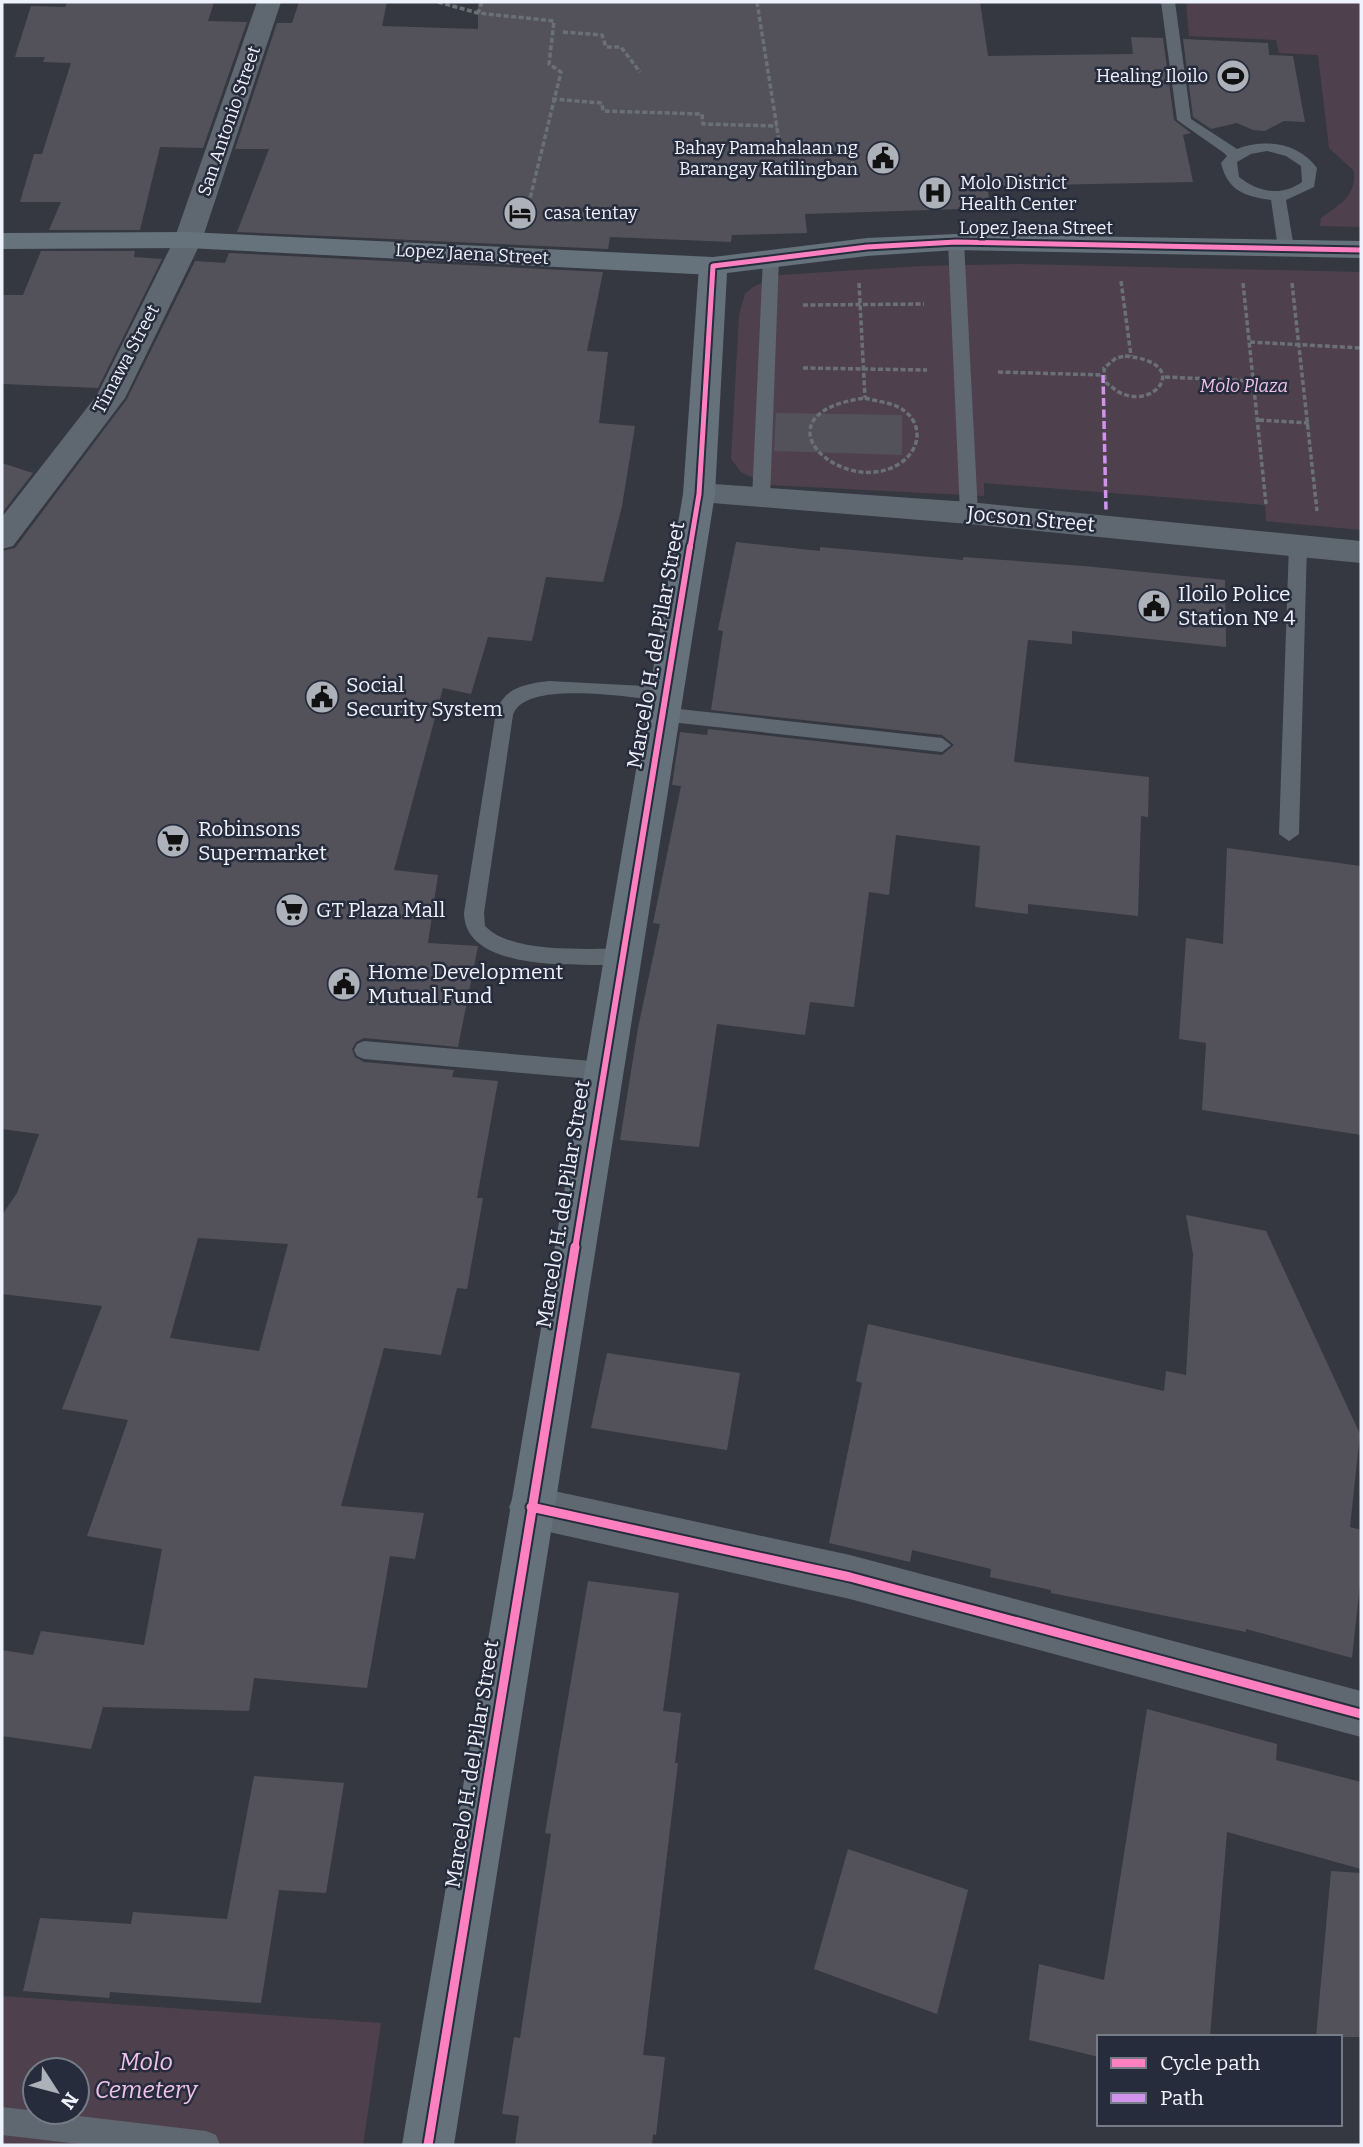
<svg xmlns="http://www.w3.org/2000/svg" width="1363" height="2147" viewBox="0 0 1363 2147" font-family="Bitter,serif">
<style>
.green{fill:#4e414d;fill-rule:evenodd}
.building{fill:#53525b;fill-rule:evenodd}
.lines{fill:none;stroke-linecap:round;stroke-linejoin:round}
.path{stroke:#6a7076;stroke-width:3.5;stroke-dasharray:5 2.5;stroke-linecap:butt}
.service{fill:#5f6870;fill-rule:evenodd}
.minor{fill:#5f6870;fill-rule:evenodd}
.secondary{fill:#67737c;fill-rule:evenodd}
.primary{fill:#65717b;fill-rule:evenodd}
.quiet{stroke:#d193ec;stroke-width:3.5;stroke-dasharray:8 3.5;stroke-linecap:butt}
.cycleway-far2-casing{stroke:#262c3b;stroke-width:9}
.cycleway-far1-casing{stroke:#262c3b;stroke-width:10}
.cycleway-casing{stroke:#262c3b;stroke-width:13}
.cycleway-far2{stroke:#ff80c0;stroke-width:5}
.cycleway-far1{stroke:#ff80c0;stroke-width:6}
.cycleway{stroke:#ff80c0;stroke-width:9}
.labels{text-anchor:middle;stroke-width:5;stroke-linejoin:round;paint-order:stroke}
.far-poi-label{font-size:18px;fill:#eef2fc;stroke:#262c3b;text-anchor:end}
.far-street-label{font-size:18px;fill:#eef2fc;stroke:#262c3b}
.far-park-label{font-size:18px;font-style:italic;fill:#f0c2e9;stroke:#262c3b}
.street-label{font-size:21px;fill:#eef2fc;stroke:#262c3b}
.poi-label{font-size:21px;fill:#eef2fc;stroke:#262c3b;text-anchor:start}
.near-park-label{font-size:24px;font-style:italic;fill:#f0c2e9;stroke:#262c3b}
</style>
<rect width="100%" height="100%" fill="#353840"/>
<path class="green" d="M1186 2H1361V227L1320 226 1321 218C1340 204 1356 197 1354 171L1329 148 1318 55 1279 53 1276 40 1189 36Z
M1021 264 1361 272V530L1266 521 1265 505 984 483V496L768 485 741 472 731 459 739 315 745 294 753 287 780 275 920 266Z
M2 1996 381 2023 363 2145H2ZM35 2070H77V2112H35Z"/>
<path class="building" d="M67 2H214L208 21 247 22 203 148 160 147 140 230H49L61 202H20L34 154H42L71 63 43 62 45 57H15L31 6 65 7Z
M299 2H387L382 26 478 29V2H980L988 56 1133 54 1131 37 1163 38 1174 120 1191 133 1183 135 1193 182 987 186 991 208 805 214 807 233 732 235 731 242 610 237 608 249 237 232 269 149H235L277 23H292Z
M1183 39 1268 43 1269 55 1293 56 1305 122 1284 121 1265 131 1253 130 1237 123 1211 129 1193 117Z
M41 251H135L134 257 162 259 98 388 2 384V295H23Z
M229 253 603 272 587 351 608 352 599 423 635 426 622 506 603 582 546 577 532 641 488 637 471 694 443 688 394 870 438 875 428 943 478 946 458 1047 364 1038 356 1042 352 1049 355 1057 364 1062 454 1070 452 1077 498 1081 477 1198H483L467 1289 457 1288 441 1355 384 1348 341 1506 424 1513 415 1559 390 1556 367 1688 254 1678 249 1711 103 1707 91 1749 2 1736V1650L33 1655 41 1631 144 1645 162 1549 87 1536 128 1420 62 1409 102 1306 2 1294V1215L17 1193 39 1134 2 1129V551L15 548 127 399 195 261 225 263ZM198 1238 288 1244 259 1351 170 1338Z
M776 413 902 415V455L774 451Z
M2 463 33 473 2 513Z
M736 542 820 551V547L963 560V557L1084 566 1225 580 1226 647 1072 631V644L1028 640 1014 762 1149 777 1148 817 1141 816 1138 916 1028 904V914L975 907 980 846 896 835 889 895 869 892 854 1007 810 1002 805 1035 717 1024 699 1147 620 1140 638 1028 660 924 653 923 681 786 672 785 680 732 707 735 708 729 942 755 954 745 942 735 711 710 723 631 718 630Z
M1227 848 1361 866V1135L1202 1110 1206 1043 1179 1039 1186 938 1223 944Z
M1186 1215 1266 1231 1360 1434 1350 1527 1361 1530V1575L1352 1658 1246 1629V1632L1051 1593V1590L990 1577 991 1569 912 1550 910 1562 829 1543 862 1383 856 1381 868 1324 1164 1391 1166 1371 1186 1375 1193 1254Z
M607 1353 740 1373 727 1450 591 1428Z
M588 1581 679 1593 663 1711 681 1713 675 1763H678L643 2055 665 2057 656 2135 653 2134 652 2145H515L519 2116 502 2114 514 2037 520 2038 551 1834 545 1833Z
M1147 1709 1277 1744 1276 1760 1361 1782V1869L1227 1832 1210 2037H1099V2057L1029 2040 1039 1964 1104 1980Z
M254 1776 344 1783 326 1893 279 1890 261 2003 110 1992 109 1998 23 1991 40 1918 131 1924 133 1912 227 1919Z
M848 1849 968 1890 937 2014 814 1969Z
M1331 1871 1361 1873V2037H1316Z"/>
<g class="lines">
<path class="path" d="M438 2 478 13
M482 2 478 13 554 21 549 64 561 72 524 223
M757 2 780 147 849 145 854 171
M563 32 602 35 606 47H621L640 72
M552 99 602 103 603 111 702 114 703 124 777 126
M1121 281 1131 356
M859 283 865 398
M1243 283 1266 504
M1292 283 1317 511
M803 305 924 304
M1250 342 1361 348
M1125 356C1191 362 1157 408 1123 394 1117 392 1111 386 1105 382L1104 368 1116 358Z
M803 368 927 370
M998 372 1103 375
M1165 377 1255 381
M865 398C875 401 887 402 896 406 923 418 924 448 899 464 842 499 750 414 865 398Z
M1259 420 1309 423"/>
<path class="service" d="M1161 2H1175L1191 119 1237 149C1264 138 1299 143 1317 168L1314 187 1286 200 1294 248 1291 251H1281L1278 248 1271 200C1244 196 1228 191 1221 163L1227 156 1224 153 1177 120ZM1267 151 1286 156 1301 166 1302 182C1281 197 1258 192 1239 177L1237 162 1251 154Z
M956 237 964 242 978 513 969 519 960 513 948 242Z
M771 253 779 258 770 499 761 505 752 499 763 258Z
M1298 539 1307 545 1299 834 1289 841 1279 834 1289 545Z
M549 681 664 687 673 694 664 701C633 698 524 679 513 715L484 913 485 926C512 954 584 948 621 949L628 951 631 957 628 963 621 965C579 964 465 973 464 913L496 712C505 687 525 684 549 681Z
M661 707 942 738 951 745 942 752 661 721 652 714Z
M364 1041 603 1062 610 1065 613 1071 610 1077 603 1080 364 1059 357 1056 354 1050 357 1044Z
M2 2107 206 2131 216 2135 220 2145H88L2 2135Z"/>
<path class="minor" d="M257 2H281L202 240 125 398 13 546 2 549V517L97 395 174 240Z
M699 483 969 502 1361 541V563L969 524 688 501 683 494 688 487Z
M531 1486 850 1555 1361 1691V1737L850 1599 531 1528 515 1522 509 1507 515 1492Z"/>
<path class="secondary" d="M188 232 713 257 723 260 727 266 723 272 713 275 188 248 2 249V233Z"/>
<path class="primary" d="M956 234 1361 241V258L956 250 867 256 727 273 715 494 454 2145H402L683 494 699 266 703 260 713 257 867 238Z"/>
<path class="quiet" d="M1103 375 1106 511"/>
<defs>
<path id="cycleway-far2" d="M690 548 699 494 713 266 867 247 956 242 1361 250"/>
<path id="cycleway-far1" d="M575 1249 690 546"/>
<path id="cycleway" d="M531 1507 850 1577 1361 1714
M428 2145 575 1247"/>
</defs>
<use href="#cycleway-far2" class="cycleway-far2-casing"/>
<use href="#cycleway-far1" class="cycleway-far1-casing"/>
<use href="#cycleway" class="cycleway-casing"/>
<use href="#cycleway-far2" class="cycleway-far2"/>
<use href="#cycleway-far1" class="cycleway-far1"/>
<use href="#cycleway" class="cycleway"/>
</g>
<defs>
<symbol id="stadium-disc" viewBox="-11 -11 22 22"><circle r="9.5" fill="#adb1ba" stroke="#262c3b"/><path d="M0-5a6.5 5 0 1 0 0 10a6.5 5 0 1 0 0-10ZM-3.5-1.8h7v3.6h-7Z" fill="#111"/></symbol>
<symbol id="civic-disc" viewBox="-11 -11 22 22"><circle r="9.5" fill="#adb1ba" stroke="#262c3b"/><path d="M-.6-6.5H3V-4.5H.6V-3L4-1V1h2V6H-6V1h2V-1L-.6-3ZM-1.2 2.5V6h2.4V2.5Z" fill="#111"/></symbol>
<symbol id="hospital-disc" viewBox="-11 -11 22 22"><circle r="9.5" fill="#adb1ba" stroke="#262c3b"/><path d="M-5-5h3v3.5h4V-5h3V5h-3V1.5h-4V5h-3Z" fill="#111"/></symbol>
<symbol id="hotel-disc" viewBox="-11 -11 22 22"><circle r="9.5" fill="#adb1ba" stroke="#262c3b"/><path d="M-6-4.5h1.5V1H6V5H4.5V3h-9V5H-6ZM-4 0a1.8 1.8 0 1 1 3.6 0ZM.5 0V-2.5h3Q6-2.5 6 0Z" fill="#111"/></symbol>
<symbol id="supermarket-disc" viewBox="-11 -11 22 22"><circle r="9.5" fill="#adb1ba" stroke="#262c3b"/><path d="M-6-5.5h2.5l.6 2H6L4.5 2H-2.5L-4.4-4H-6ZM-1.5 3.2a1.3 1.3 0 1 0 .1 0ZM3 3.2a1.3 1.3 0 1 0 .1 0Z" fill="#111"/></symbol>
</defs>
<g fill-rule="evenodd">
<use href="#stadium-disc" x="1214" y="57" width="38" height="38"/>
<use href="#civic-disc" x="864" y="139" width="38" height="38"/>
<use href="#hospital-disc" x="916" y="174" width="38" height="38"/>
<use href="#hotel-disc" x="501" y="194" width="38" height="38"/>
<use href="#civic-disc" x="1135" y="587" width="38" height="38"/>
<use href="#civic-disc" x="303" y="678" width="38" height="38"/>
<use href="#supermarket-disc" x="154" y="822" width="38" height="38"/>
<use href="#supermarket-disc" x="273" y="891" width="38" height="38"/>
<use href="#civic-disc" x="325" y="965" width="38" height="38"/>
</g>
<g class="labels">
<g class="far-poi-label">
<text x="1208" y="82">Healing Iloilo</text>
<text x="858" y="154">Bahay Pamahalaan ng<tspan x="858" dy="21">Barangay Katilingban</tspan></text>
<text x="960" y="189" text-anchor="start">Molo District<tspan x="960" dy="21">Health Center</tspan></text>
<text x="544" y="219" text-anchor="start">casa tentay</text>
</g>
<g class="far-street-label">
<text transform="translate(229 121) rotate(-71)" y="6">San Antonio Street</text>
<text x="1036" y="234">Lopez Jaena Street</text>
<text transform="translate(472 254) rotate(3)" y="6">Lopez Jaena Street</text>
<text transform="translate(126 359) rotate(-62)" y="6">Timawa Street</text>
</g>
<g class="far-park-label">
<text x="1244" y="392">Molo Plaza</text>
</g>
<g class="street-label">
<text transform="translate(1031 519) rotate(5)" y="7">Jocson Street</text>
<text transform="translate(656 645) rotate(-80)" y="7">Marcelo H. del Pilar Street</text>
<text transform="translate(563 1204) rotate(-81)" y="7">Marcelo H. del Pilar Street</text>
<text transform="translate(472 1764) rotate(-81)" y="7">Marcelo H. del Pilar Street</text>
</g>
<g class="poi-label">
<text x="1178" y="601">Iloilo Police<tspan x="1178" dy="24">Station № 4</tspan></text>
<text x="346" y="692">Social<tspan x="346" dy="24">Security System</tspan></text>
<text x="198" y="836">Robinsons<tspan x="198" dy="24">Supermarket</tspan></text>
<text x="316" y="917">GT Plaza Mall</text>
<text x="368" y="979">Home Development<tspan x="368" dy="24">Mutual Fund</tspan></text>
</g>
<g class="near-park-label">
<text x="146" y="2070">Molo<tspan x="146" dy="28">Cemetery</tspan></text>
</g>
</g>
<rect width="1363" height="2147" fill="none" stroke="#eef2fc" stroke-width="7"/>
<rect x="1097" y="2035" width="245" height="91" fill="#262c3b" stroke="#767b88" stroke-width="2"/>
<rect x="1111" y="2058" width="35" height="10" fill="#ff80c0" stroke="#767b88" stroke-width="2"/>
<text x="1160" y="2070" font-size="21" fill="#eef2fc">Cycle path</text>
<rect x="1111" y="2093" width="35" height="10" fill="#d193ec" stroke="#767b88" stroke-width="2"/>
<text x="1160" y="2105" font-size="21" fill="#eef2fc">Path</text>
<g transform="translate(56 2091) rotate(126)"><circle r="33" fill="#262c3b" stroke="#767b88" stroke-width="2"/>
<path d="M0-5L12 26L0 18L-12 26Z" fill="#adb1ba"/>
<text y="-10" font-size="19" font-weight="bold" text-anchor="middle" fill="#eef2fc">N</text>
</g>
</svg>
